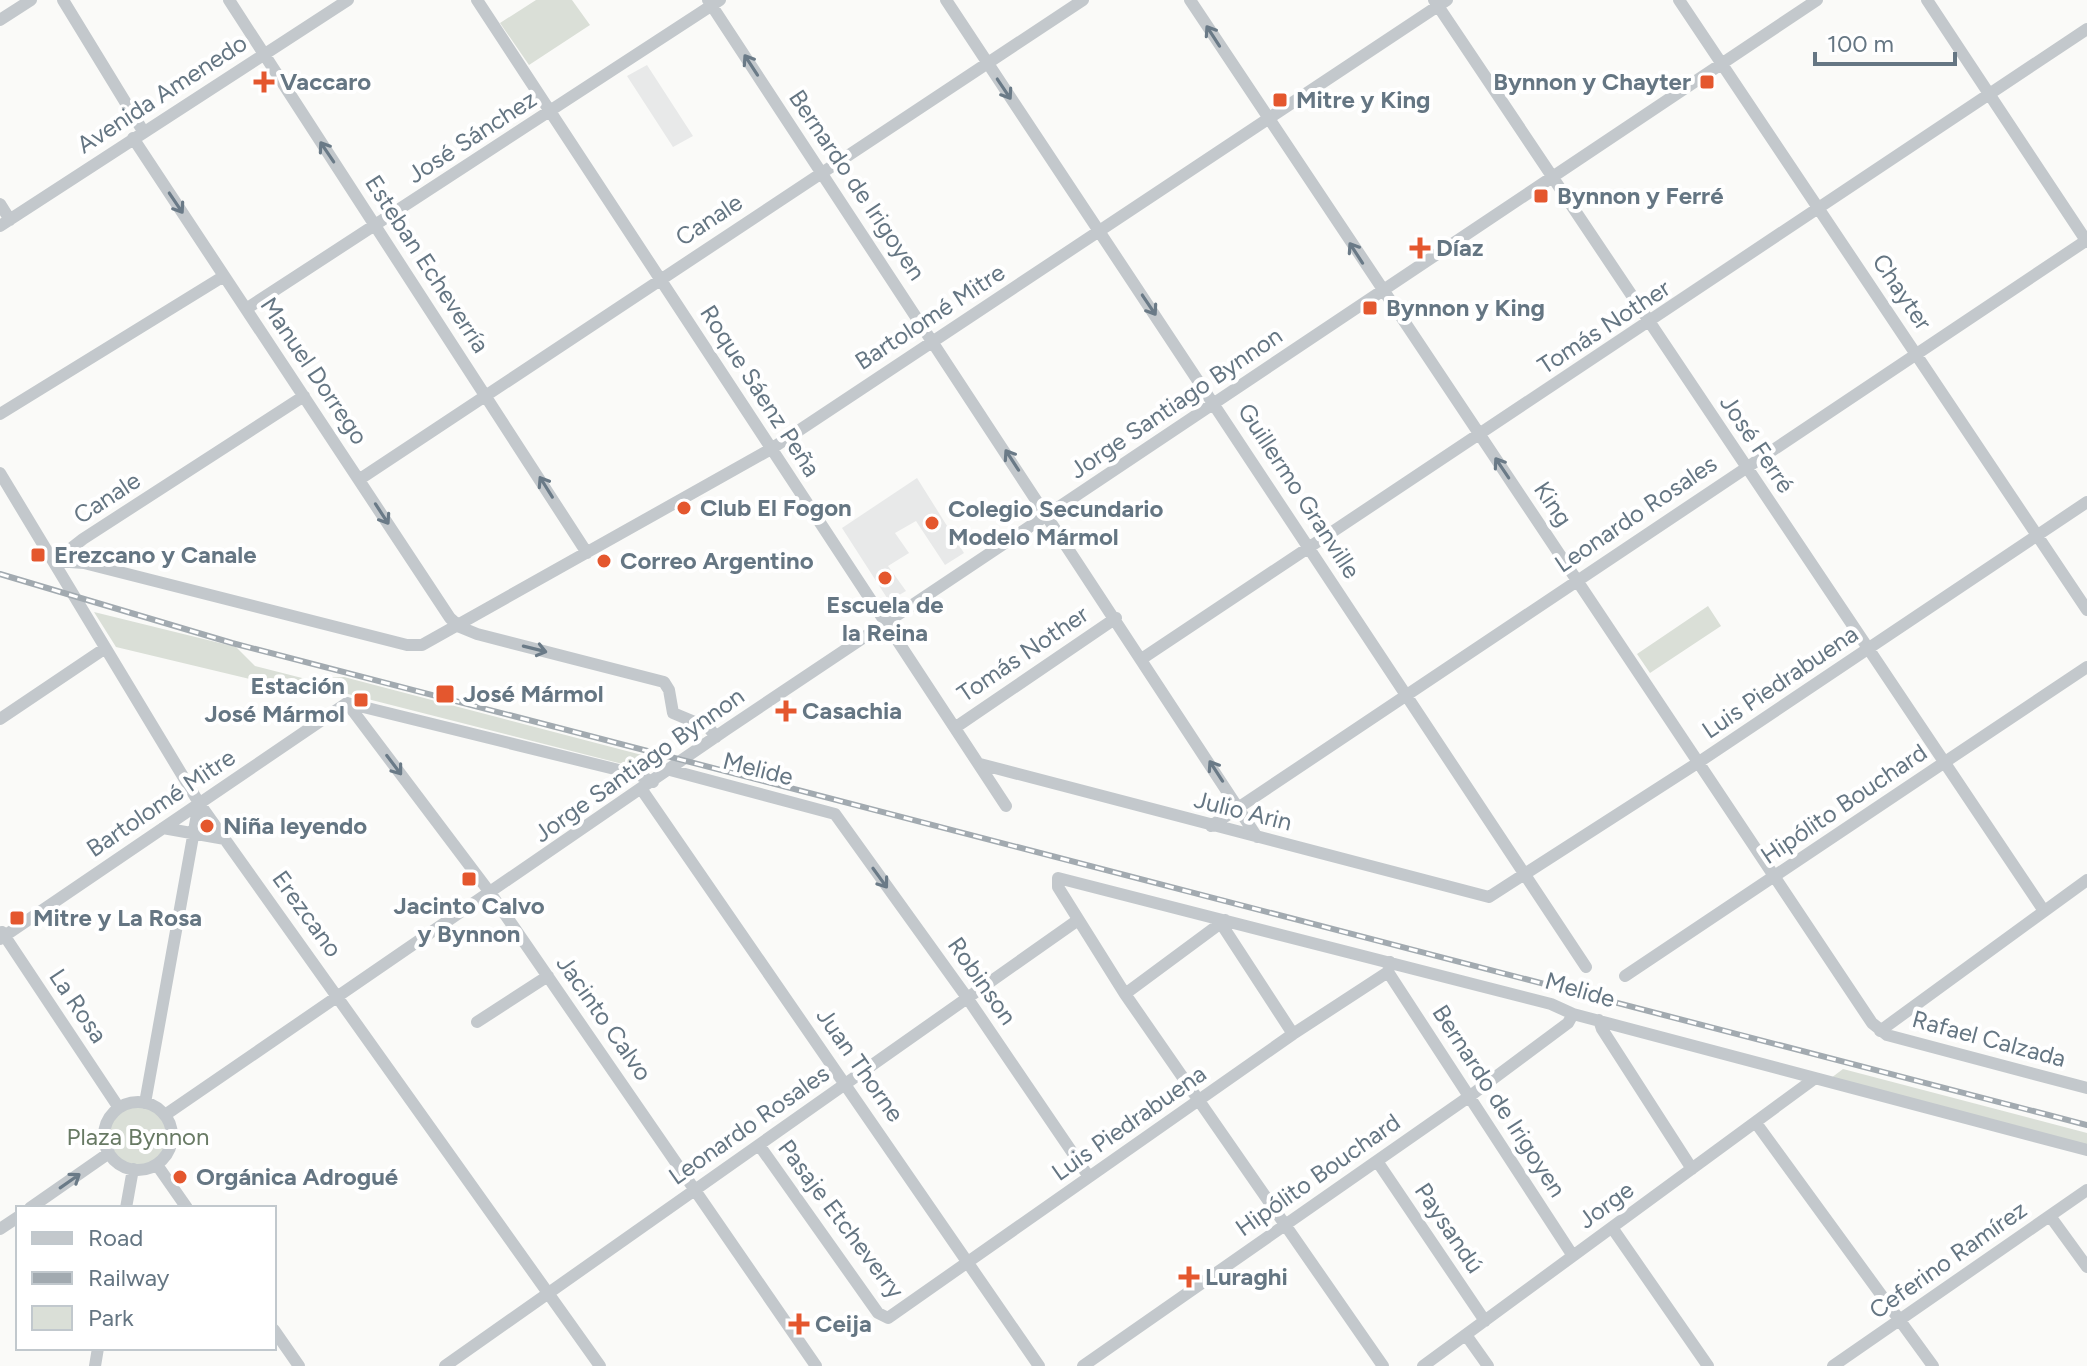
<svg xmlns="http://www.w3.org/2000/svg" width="2087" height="1366" viewBox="0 0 2087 1366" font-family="Figtree,sans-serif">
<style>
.built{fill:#e8e9e9}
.green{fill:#dadfd7}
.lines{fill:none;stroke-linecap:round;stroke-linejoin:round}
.minor{stroke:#c3c8cc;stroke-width:12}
.rail-casing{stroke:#a2aab0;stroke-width:6}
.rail{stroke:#fff;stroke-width:3;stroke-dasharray:9;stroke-linecap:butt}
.oneway{stroke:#6a7a87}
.poi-dot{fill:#e4572e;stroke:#fff;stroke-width:3}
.labels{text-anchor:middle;stroke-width:8;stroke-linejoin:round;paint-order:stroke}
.poi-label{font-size:24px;font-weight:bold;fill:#657683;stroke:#fff;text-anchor:start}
.street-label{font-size:24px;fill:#657683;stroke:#fff}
.park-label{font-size:24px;fill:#687a64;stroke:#fff}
</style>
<rect width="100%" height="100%" fill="#fafaf8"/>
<path class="built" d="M647 65 693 136 673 147 627 76Z
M917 478 964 553 945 565 916 521 895 533 909 553 888 566 906 591 889 601 842 528Z"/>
<path class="green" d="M536 0H572L590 25 529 65 500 23Z
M1708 606 1721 626 1650 673 1637 654Z
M94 612 236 647 255 666 306 679 344 677 665 761 646 770 348 694 325 697 116 647Z
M1843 1069 2087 1133V1145L1831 1078Z
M108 1136a30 30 0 1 1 60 0a30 30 0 1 1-60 0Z"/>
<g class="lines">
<path class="minor" d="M63 0 143 131
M229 0 587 553
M477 0 1006 806
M708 0 1257 837
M946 0 1586 967
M1190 0 1872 1023 1887 1035 2087 1088
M1434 0 2044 911
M1679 0 2087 610
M1927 0 2087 242
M0 20 31 0
M133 138 450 618 460 627 477 634 664 682 669 690 673 713 709 728 716 737
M0 204 10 220
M0 226 348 0
M246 309 720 0
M0 414 224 276
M0 473 199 803 600 1366
M360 479 1083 0
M55 561 84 563 407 645H422L771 449 1447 0
M55 561 83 539 304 396
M1143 658 2087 29
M347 703 491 894 816 1366
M347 703 639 775 653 782
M0 719 104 649
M956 727 1116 618
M980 764 1489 897 1699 762 2087 502
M670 770 835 814 968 999 1089 1177
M642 790 1039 1366
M1211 826 2087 240
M163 828 225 839
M1222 925 1293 1034
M2 932 119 1108
M0 939 347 703
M1388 972 1573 1256
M1625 976 2087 667
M1125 994 1225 920
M1599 1020 1602 1029 1692 1169
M477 1022 548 976
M1880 1031 2087 880
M104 1136a34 34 0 1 1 68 0a34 34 0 1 1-68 0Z
M145 1103 199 803
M165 1115 727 729 1817 0
M1756 1123 1933 1366
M759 1145 878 1313 888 1318 1293 1034 1388 972 1390 962
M1377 1161 1485 1321
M157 1165 187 1208
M30 1208 109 1153
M126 1208 133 1169
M2050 1216 2087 1267
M0 1229 18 1217
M1613 1229 1708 1366
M274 1330 299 1366
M1466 1335 1488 1366
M95 1366 98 1348
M445 1366 1078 920
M1083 1366 1470 1096 1568 1023 1573 1014
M1383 1366 1125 994 1058 887V878L1551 1004 1573 1014 2087 1150
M1423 1366 1814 1079
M1833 1366 2087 1190"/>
<defs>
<path id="rail" d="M0 574 232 643 2087 1125"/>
</defs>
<use href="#rail" class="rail-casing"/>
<use href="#rail" class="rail"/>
</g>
<defs><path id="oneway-shaft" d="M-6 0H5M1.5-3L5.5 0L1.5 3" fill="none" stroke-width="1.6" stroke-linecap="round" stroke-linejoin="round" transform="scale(2)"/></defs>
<g class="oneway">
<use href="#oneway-shaft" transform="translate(1213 36) rotate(-123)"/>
<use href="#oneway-shaft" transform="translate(751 65) rotate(-123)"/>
<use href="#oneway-shaft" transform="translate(1004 89) rotate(56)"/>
<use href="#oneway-shaft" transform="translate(327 152) rotate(-124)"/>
<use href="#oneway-shaft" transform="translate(176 203) rotate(56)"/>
<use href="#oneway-shaft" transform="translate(1356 253) rotate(-123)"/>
<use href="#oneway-shaft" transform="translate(1149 305) rotate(56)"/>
<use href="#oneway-shaft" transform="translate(1012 460) rotate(-123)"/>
<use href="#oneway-shaft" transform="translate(1502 468) rotate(-124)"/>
<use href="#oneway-shaft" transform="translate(546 487) rotate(-122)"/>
<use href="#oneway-shaft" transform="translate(382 514) rotate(57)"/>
<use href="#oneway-shaft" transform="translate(535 649) rotate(14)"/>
<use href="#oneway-shaft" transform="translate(394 765) rotate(53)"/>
<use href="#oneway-shaft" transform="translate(1216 771) rotate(-123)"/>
<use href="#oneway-shaft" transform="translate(880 878) rotate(54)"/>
<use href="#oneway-shaft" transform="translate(70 1181) rotate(-35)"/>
</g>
<g class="poi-dot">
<path d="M260 70h8v8h8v8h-8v8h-8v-8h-8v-8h8z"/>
<rect x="1699" y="74" width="16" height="16" rx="4"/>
<rect x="1272" y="92" width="16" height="16" rx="4"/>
<rect x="1533" y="188" width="16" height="16" rx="4"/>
<path d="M1416 236h8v8h8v8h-8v8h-8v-8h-8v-8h8z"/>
<rect x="1362" y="300" width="16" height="16" rx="4"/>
<circle cx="684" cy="508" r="8"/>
<circle cx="932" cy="523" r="8"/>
<rect x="30" y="547" width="16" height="16" rx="4"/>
<circle cx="604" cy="561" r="8"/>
<circle cx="885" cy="578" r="8"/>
<rect x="435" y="684" width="20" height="20" rx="4"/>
<rect x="353" y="692" width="16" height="16" rx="4"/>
<path d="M782 699h8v8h8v8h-8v8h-8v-8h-8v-8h8z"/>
<circle cx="207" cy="826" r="8"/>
<rect x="461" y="871" width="16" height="16" rx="4"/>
<rect x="9" y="910" width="16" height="16" rx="4"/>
<circle cx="180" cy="1177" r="8"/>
<path d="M1185 1265h8v8h8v8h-8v8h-8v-8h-8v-8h8z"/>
<path d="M795 1312h8v8h8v8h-8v8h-8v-8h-8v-8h8z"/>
</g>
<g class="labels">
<g class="poi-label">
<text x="280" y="90">Vaccaro</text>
<text x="1691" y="90" text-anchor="end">Bynnon y Chayter</text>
<text x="1296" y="108">Mitre y King</text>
<text x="1557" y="204">Bynnon y Ferré</text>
<text x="1436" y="256">Díaz</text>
<text x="1386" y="316">Bynnon y King</text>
<text x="700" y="516">Club El Fogon</text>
<text x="948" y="517">Colegio Secundario<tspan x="948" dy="28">Modelo Mármol</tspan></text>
<text x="54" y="563">Erezcano y Canale</text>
<text x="620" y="569">Correo Argentino</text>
<text x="885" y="613" text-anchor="middle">Escuela de<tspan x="885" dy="28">la Reina</tspan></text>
<text x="345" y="694" text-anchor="end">Estación<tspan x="345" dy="28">José Mármol</tspan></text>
<text x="463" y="702">José Mármol</text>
<text x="802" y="719">Casachia</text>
<text x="223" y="834">Niña leyendo</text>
<text x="469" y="914" text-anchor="middle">Jacinto Calvo<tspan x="469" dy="28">y Bynnon</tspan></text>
<text x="33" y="926">Mitre y La Rosa</text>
<text x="196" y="1185">Orgánica Adrogué</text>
<text x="1205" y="1285">Luraghi</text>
<text x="815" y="1332">Ceija</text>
</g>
<g class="street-label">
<text transform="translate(162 94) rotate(-33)" y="8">Avenida Amenedo</text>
<text transform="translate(472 137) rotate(-33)" y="8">José Sánchez</text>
<text transform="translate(857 185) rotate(56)" y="8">Bernardo de Irigoyen</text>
<text transform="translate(709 220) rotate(-33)" y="8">Canale</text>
<text transform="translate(427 264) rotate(57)" y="8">Esteban Echeverría</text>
<text transform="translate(1902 292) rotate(56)" y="8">Chayter</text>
<text transform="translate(930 317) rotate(-33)" y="8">Bartolomé Mitre</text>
<text transform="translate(1604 327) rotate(-33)" y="8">Tomás Nother</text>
<text transform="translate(314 371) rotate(56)" y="8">Manuel Dorrego</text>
<text transform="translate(760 391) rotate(57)" y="8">Roque Sáenz Peña</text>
<text transform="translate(1176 403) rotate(-34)" y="8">Jorge Santiago Bynnon</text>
<text transform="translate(1757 444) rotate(56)" y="8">José Ferré</text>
<text transform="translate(1299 491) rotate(57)" y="8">Guillermo Granville</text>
<text transform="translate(107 498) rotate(-33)" y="8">Canale</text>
<text transform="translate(1553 504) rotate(56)" y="8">King</text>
<text transform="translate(1636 514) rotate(-34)" y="8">Leonardo Rosales</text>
<text transform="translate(1023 654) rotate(-34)" y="8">Tomás Nother</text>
<text transform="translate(1780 682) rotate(-34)" y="8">Luis Piedrabuena</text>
<text transform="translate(639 765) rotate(-35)" y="8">Jorge Santiago Bynnon</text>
<text transform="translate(758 769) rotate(14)" y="8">Melide</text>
<text transform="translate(161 803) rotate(-34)" y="8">Bartolomé Mitre</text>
<text transform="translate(1844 804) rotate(-34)" y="8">Hipólito Bouchard</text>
<text transform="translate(1243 811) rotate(14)" y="8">Julio Arin</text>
<text transform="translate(307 914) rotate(54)" y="8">Erezcano</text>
<text transform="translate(982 981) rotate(55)" y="8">Robinson</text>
<text transform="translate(1580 990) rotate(16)" y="8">Melide</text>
<text transform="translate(78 1006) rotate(56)" y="8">La Rosa</text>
<text transform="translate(604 1018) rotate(55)" y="8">Jacinto Calvo</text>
<text transform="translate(1989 1039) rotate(15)" y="8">Rafael Calzada</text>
<text transform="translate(860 1065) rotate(55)" y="8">Juan Thorne</text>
<text transform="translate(1499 1101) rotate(57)" y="8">Bernardo de Irigoyen</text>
<text transform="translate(1129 1123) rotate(-35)" y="8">Luis Piedrabuena</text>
<text transform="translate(749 1125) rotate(-35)" y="8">Leonardo Rosales</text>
<text transform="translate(1318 1175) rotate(-35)" y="8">Hipólito Bouchard</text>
<text transform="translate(1606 1205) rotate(-36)" y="8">Jorge</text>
<text transform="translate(841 1219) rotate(53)" y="8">Pasaje Etcheverry</text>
<text transform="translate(1449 1228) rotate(56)" y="8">Paysandú</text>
<text transform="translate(1948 1260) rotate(-35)" y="8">Ceferino Ramírez</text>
</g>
<g class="park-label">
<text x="138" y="1145">Plaza Bynnon</text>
</g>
</g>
<rect x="16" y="1206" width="260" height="144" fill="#ffffff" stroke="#c1c8cd" stroke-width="2"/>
<rect x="32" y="1232" width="40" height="12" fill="#c3c8cc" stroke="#c1c8cd" stroke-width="2"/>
<text x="88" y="1246" font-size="24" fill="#657683">Road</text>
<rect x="32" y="1272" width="40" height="12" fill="#a2aab0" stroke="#c1c8cd" stroke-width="2"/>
<text x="88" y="1286" font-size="24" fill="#657683">Railway</text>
<rect x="32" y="1306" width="40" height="24" fill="#dadfd7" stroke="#c1c8cd" stroke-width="2"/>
<text x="88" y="1326" font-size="24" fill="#657683">Park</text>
<path d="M1815 52v12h140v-12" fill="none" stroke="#657683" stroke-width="4"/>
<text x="1827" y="52" font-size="24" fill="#657683" stroke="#ffffff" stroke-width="6" paint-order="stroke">100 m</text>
</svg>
